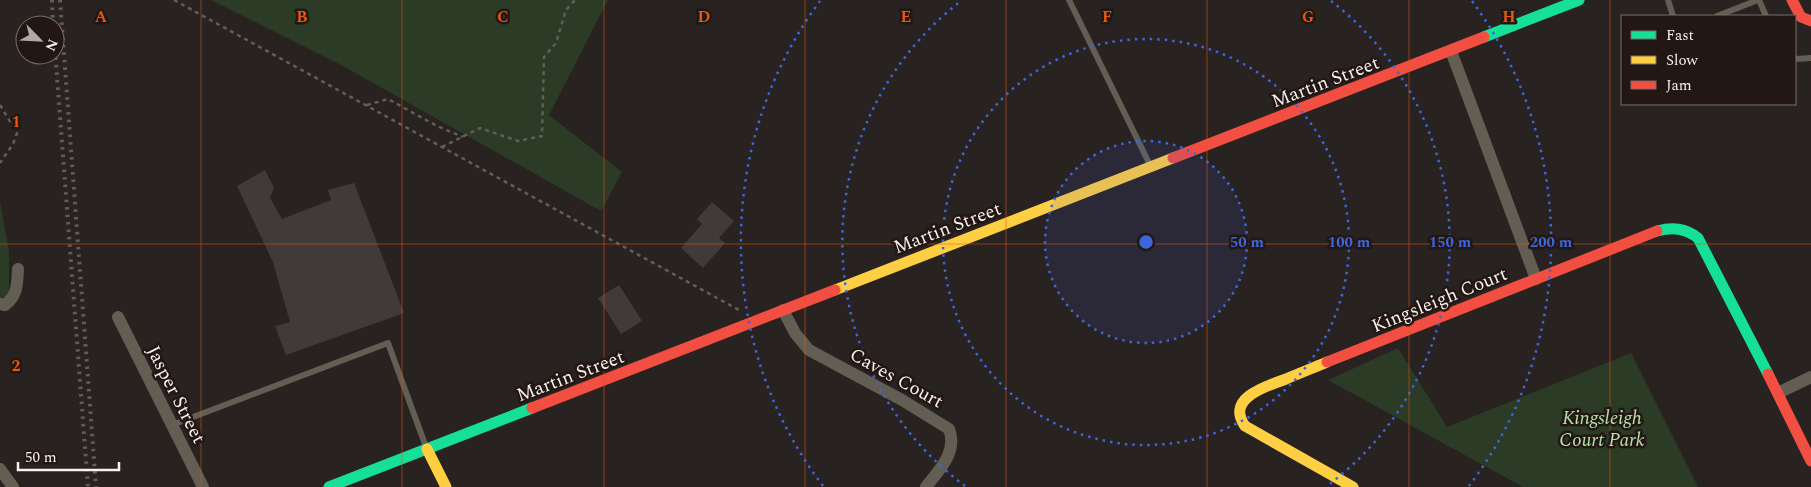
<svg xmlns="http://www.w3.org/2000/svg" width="1811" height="487" viewBox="0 0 1811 487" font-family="Spectral,serif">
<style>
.green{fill:#2b3b25}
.building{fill:#403b3a}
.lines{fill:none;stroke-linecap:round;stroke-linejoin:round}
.path{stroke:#635e56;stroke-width:2.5;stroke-dasharray:4 4;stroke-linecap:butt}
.lane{stroke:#635e53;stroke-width:6}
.street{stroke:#635e53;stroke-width:12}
.fast{stroke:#16e098;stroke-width:11}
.slow{stroke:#ffcf43;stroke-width:11}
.jam{stroke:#f24e42;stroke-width:11}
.rail{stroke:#605c56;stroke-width:4;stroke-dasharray:2.5 5;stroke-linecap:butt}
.grid{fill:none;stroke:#e8590c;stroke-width:1;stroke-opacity:0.55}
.ring{fill:none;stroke:#3e66db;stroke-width:2.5;stroke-dasharray:2.5 5}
.labels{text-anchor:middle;stroke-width:5;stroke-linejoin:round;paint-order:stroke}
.street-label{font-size:19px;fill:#f9f1ee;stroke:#221713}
.park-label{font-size:19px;font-style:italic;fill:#b5e3a7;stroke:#221713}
.grid-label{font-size:16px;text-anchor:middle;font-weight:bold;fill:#e8590c;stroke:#221713;stroke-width:5;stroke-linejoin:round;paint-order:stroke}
.centre{fill:#3e66db;stroke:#221713;stroke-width:2.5}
.ring-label{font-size:15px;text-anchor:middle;font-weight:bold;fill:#3e66db;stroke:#221713;stroke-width:5;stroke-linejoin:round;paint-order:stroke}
</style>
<rect width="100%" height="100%" fill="#282220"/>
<path class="green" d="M211 0H608L549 115 622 172 601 211 341 65Z
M0 202 9 251V295L0 300Z
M1398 348 1447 427 1631 353 1698 487H1523L1328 380Z"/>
<path class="building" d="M265 170 274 188 270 198 282 219 331 200 328 190 354 183 404 313 286 355 275 326 290 322 273 262 237 186Z
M712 202 734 221 719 238 725 243 703 268 681 248 702 224 697 219Z
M619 285 642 321 621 334 598 298Z"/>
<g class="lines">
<path class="path" d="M174 0 739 310
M0 105 17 133 13 144 0 163
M367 105 388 99 437 126 463 137
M442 147 480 128 518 141 542 136 544 57 556 43 566 10 575 0"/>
<path class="lane" d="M1069 0 1150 165
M1668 0 1673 16
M1759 0 1766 16
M1717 16 1758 0
M1795 59 1811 58
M172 425 388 343 426 447"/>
<path class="street" d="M1451 51 1536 279
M0 304 5 305C18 295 17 284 18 269
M783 310 795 333 809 350 902 400 949 429C958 452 939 470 926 487
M118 317 203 487
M1778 393 1811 377
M0 469 13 487"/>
<path class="fast" d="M1484 37 1579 0
M1657 231C1673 227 1685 228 1698 238L1768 374
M329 487 532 408"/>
<path class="slow" d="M835 290 1173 158
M1327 362C1313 368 1300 373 1286 379 1267 386 1225 398 1245 426L1353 487
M427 449 446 487"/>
<path class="jam" d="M1792 0 1801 17 1811 21
M1173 158 1484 37
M1327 362 1657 231
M1768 374 1811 461
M532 408 835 290"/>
<path class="rail" d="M52 0 53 25
M60 0 96 487
M55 50 88 487"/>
</g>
<path class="grid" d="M201 0V487M402 0V487M604 0V487M805 0V487M1006 0V487M1207 0V487M1409 0V487M1610 0V487M0 244H1811"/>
<circle cx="1146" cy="242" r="101" fill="#3e66db" fill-opacity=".12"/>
<g class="ring">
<circle cx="1146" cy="242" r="101"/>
<circle cx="1146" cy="242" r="203"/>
<path d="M965 486A304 304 0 0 1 961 1M1331 1A304 304 0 0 1 1327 486"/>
<path d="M823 486A405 405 0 0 1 820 1M1472 1A405 405 0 0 1 1469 486"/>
</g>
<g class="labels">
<g class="street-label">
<text transform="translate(1325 81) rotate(-21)" y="7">Martin Street</text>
<text transform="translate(947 227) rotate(-21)" y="7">Martin Street</text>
<text transform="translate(1439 299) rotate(-22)" y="7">Kingsleigh Court</text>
<text transform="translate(570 375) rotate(-21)" y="7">Martin Street</text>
<text transform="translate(897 377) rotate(29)" y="7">Caves Court</text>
<text transform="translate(177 394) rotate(63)" y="7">Jasper Street</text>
</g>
<g class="park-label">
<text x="1602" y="424">Kingsleigh<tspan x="1602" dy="22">Court Park</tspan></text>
</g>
</g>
<g class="grid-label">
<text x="101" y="22">A</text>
<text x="302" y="22">B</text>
<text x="503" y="22">C</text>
<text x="704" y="22">D</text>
<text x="906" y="22">E</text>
<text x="1107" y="22">F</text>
<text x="1308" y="22">G</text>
<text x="1509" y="22">H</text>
<text x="16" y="127">1</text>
<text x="16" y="371">2</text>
</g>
<circle cx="1146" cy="242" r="8" class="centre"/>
<g class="ring-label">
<text x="1247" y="247">50 m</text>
<text x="1349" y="247">100 m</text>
<text x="1450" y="247">150 m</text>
<text x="1551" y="247">200 m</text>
</g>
<rect x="1621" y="15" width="175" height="90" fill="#221713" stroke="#786e6b"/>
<rect x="1631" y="31" width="25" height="8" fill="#16e098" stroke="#786e6b"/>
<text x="1666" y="40" font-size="15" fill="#f9f1ee">Fast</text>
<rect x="1631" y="56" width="25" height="8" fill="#ffcf43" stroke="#786e6b"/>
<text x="1666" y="65" font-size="15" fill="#f9f1ee">Slow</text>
<rect x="1631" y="81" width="25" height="8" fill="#f24e42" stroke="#786e6b"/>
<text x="1666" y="90" font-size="15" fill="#f9f1ee">Jam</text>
<g transform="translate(40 40) rotate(114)"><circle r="24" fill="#221713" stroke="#786e6b"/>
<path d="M0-4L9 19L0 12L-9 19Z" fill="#b0a9a6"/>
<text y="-8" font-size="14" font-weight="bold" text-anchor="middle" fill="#f9f1ee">N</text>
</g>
<path d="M18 462v8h101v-8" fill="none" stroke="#f9f1ee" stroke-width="2.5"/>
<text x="25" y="462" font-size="15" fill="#f9f1ee" stroke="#221713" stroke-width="4" paint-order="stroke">50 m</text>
</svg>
